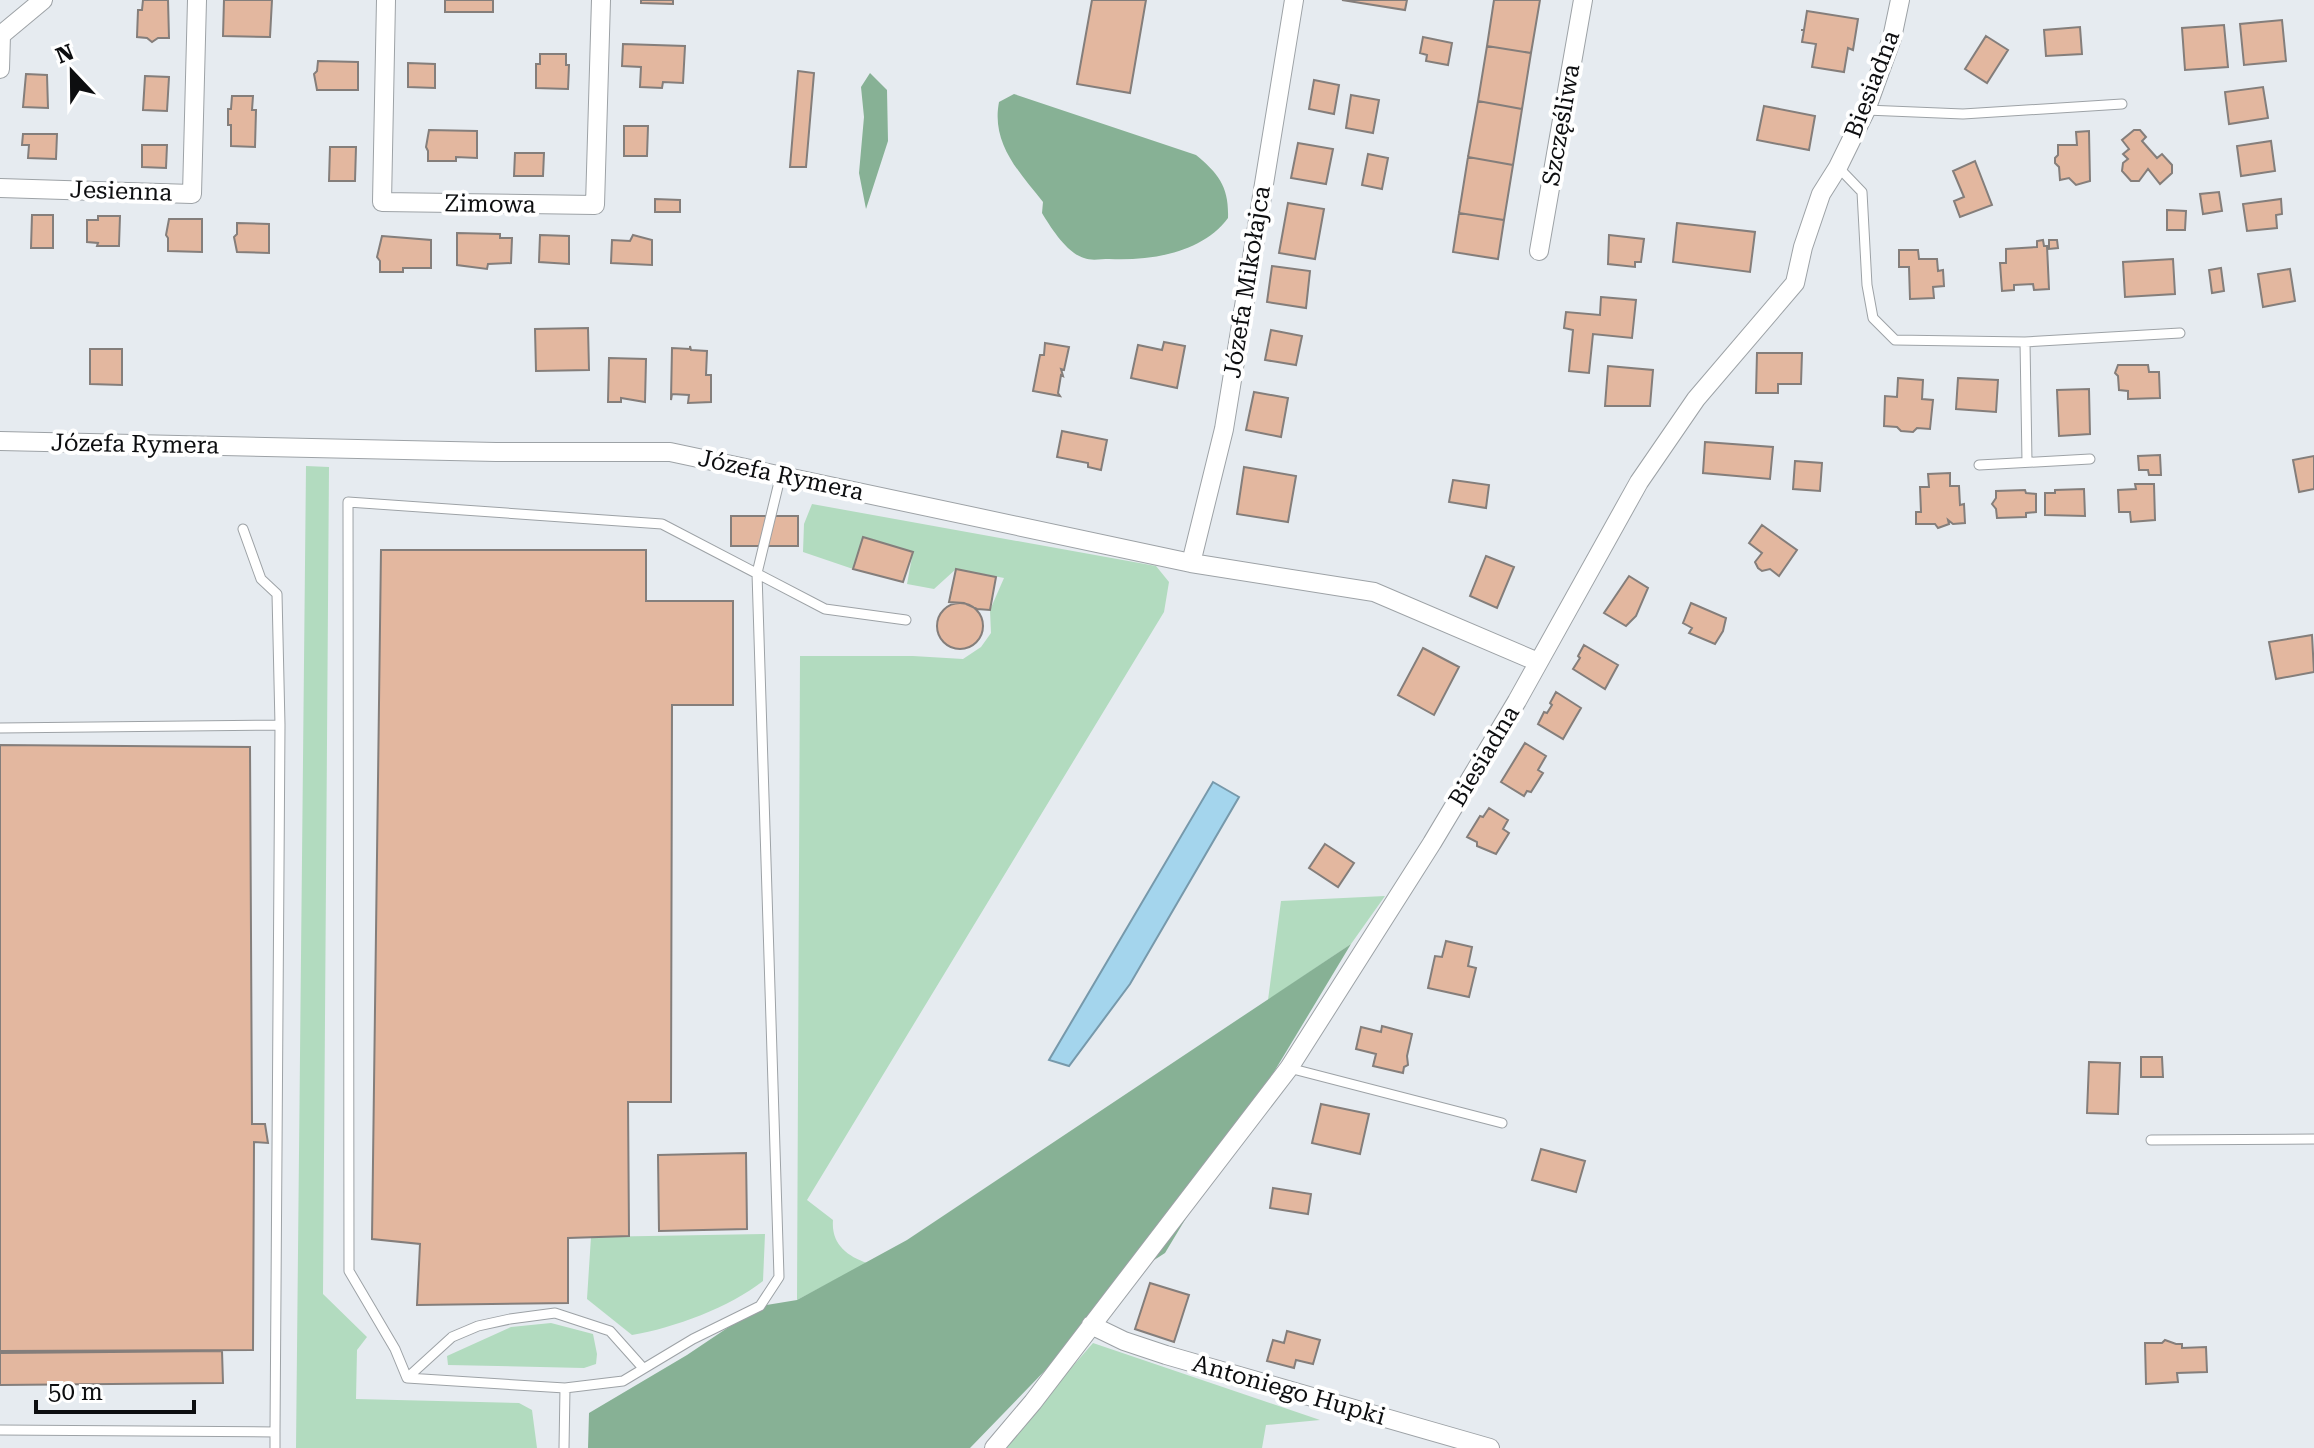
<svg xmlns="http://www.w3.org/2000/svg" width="2314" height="1448" viewBox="0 0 2314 1448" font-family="'Roboto Serif',serif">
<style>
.green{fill:#b2dbbf}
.forest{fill:#87b195}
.water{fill:#a4d5ed;stroke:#7799ab;stroke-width:2}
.building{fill:#e3b79f;stroke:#847e7b;stroke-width:2}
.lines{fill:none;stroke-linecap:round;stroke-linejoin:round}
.service-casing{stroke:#9da2a6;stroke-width:11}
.minor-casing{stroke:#9da2a6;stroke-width:20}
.service{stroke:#fff;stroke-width:9}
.minor{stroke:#fff;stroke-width:18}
.labels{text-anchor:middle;stroke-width:8;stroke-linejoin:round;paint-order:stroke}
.street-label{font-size:24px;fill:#0d0e10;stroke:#fff}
</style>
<rect width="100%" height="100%" fill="#e6ebf0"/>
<path class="green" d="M306 466 329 467 323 1294 367 1337 357 1350 356 1399 519 1403 532 1410 537 1448H296Z
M812 504 1156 566 1169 582 1164 612 807 1200 833 1220C831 1244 847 1256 867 1263L797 1300 800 656H913L963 659 981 647 991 633 990 610 1004 578 956 569 934 589 907 584 913 552 864 537 853 569 803 552 804 524Z
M1385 896 1351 944 1268 1000 1281 901Z
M765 1234 763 1281C730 1307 674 1328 632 1335L587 1299 591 1237Z
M551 1323 593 1334 597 1354 596 1364 584 1368 448 1365 447 1356 511 1327Z
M1093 1343 1320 1420 1266 1425 1262 1448H1001Z"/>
<path class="forest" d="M870 73 887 90 888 141 866 209 859 173 864 117 861 87Z
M1014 94 1196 155C1219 174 1229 187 1228 218 1202 253 1151 261 1109 259 1101 259 1091 261 1084 258 1067 253 1051 228 1042 213L1043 202C1019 172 991 143 999 102Z
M1351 944 1165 1253 1148 1264 970 1448H588L589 1413 687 1355 760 1306 797 1300 907 1240Z"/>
<path class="water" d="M1213 782 1239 797 1130 984 1069 1066 1049 1060Z"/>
<path class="building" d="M143 0H168L169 38H158L152 42 147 38 137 37 138 10H142Z
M224 0H272L270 37 223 36Z
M445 0H493V12H445Z
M641 0H673V4L641 3Z
M1092 0H1146L1130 93 1077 84Z
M1342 0H1407L1405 10Z
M1494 0H1540L1531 53 1487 46Z
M1807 11 1858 19 1853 50 1848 48 1844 72 1812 67 1816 44 1802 42 1804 30H1801H1804Z
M2282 20 2286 61 2244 65 2240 24Z
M2224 25 2228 67 2185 70 2182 28Z
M2080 27 2082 54 2046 56 2044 30Z
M1986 36 2008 50 1987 83 1965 69Z
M1423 37 1452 43 1448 65 1426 61 1427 55 1420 53Z
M623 44 685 46 683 83 663 82 662 88 640 87 641 67 622 66Z
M1487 46 1531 53 1522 109 1478 101Z
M540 54H566V65H569L568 89 536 88V64H540Z
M318 61 358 62V90H317L314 74 317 71Z
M408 63 435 64V88L408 87Z
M798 71 814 73 806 167H790Z
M26 74 47 75 48 108 23 107Z
M145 76 169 77 167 111 143 110Z
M1314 80 1339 85 1334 114 1309 109Z
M2263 87 2268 118 2229 124 2225 92Z
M1351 95 1379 100 1373 133 1346 128Z
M232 96H253L252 110H256L255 147 231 146V125H228V109H231Z
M1478 101 1522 109 1513 165 1468 157Z
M1764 106 1815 116 1809 150 1757 140Z
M624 126H648L647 156H624Z
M429 130 477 131V158L456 157V161H428V151L426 147Z
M2134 130H2140L2146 137 2142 141 2157 158 2162 154 2172 165V173L2160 184 2148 169 2139 181H2131L2122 171 2123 163 2128 159 2123 154 2129 149 2122 140Z
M2089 131 2090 181 2076 185 2069 178 2060 180 2059 167 2055 163V158L2058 155V145H2077L2076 132Z
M23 134H57L56 159 28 158 29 145H22Z
M2271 141 2275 171 2241 176 2237 146Z
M1298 143 1333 149 1326 184 1291 178Z
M142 145H167L166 168 142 167Z
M330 147H356L355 181H329Z
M515 153H544L543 176H514Z
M1368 154 1388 158 1382 189 1362 185Z
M1468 157 1513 165 1504 220 1459 213Z
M1975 161 1992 205 1960 217 1954 201 1964 197 1953 171Z
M2219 192 2222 211 2203 214 2200 194Z
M655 199 680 200V212H655Z
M2281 199 2282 214 2276 215 2277 228 2247 231 2243 204Z
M1288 203 1324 209 1315 259 1279 253Z
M2167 210 2186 211 2185 230H2167Z
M1459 213 1504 220 1498 259 1453 252Z
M32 215H53V248H31Z
M98 216H120L119 246H97L98 243 87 242V220H98Z
M169 219H202V252L168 251V238L166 235Z
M237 223 269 224V253L237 252 234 237 237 234Z
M1677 223 1755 232 1750 272 1673 262Z
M457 233 500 234V238H512L511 263 488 264 487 269 457 265Z
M540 235 569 236V264L539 262Z
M633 235 652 240V265L611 263 612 240 630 241Z
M1609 235 1644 239 1641 262H1635V267L1608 264Z
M382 236 431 240V268H403V272H380V261L377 257Z
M2043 240 2044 246H2047L2049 289 2034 290 2033 284 2014 285V290L2002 291 2000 263H2006V249L2037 247V241Z
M2049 240H2057L2058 248 2049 249Z
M1899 250H1918L1919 259H1937L1938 271 1943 270 1944 286 1933 287 1934 298 1910 299 1909 267H1899Z
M2173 259 2175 294 2125 297 2123 262Z
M1272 266 1310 271 1306 308 1267 302Z
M2221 268 2224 291 2212 293 2209 270Z
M2290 269 2295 301 2263 307 2258 274Z
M1601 297 1636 300 1632 338 1593 334 1589 373 1569 371 1573 330 1564 328 1566 312 1600 315Z
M588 328 589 370 536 371 535 329Z
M1271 330 1302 336 1296 365 1265 360Z
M1164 342 1185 346 1177 388 1131 378 1138 345 1162 350Z
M1045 343 1069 347 1064 370 1061 369 1063 376 1061 375 1058 393 1060 396 1033 391 1040 355H1044Z
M690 346 691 350 707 351 706 375H711V402L688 403 689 395 672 394 671 400 672 348 690 349Z
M90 349H122V385L90 384Z
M1757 353H1802L1801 384H1778V393H1756Z
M609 358 646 359 645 402 621 398V402H608Z
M2118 365H2148L2149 372H2159L2160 398 2128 399V391L2119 390 2118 376 2115 373Z
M1608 366 1653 370 1650 406H1605Z
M1898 378 1923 380 1922 399 1933 400 1930 429 1917 428 1913 432 1901 431 1897 427 1884 426 1885 396 1897 397Z
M1958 378 1998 380 1996 412 1956 409Z
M2089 389 2090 434 2059 436 2057 390Z
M1254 392 1288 398 1281 437 1246 430Z
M1062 431 1107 440 1101 470 1088 467V463L1057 457Z
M1705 442 1773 447 1770 479 1703 473Z
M2160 455 2161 475H2149L2148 470H2139L2138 456Z
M2314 456V489L2299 492 2293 460Z
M1795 461 1822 463 1820 491 1793 489Z
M1244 467 1296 476 1288 522 1237 514Z
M1950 473V486H1959L1960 505 1964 504 1965 523 1953 524 1948 520 1949 524 1938 528 1935 524H1916V512H1921L1920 487H1929L1928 474Z
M1453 480 1489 485 1486 508 1449 502Z
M2135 484H2154L2155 520 2131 522 2130 512H2119L2118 490 2136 489Z
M2084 489 2085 516 2045 515V493H2055V490Z
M2025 490 2026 493 2036 494V512L2026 513V517L1997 518 1996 509 1992 504 1996 498V491Z
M731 516H798V546H731Z
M1762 525 1797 550 1779 576 1770 569 1762 571 1758 568 1755 562 1762 553 1749 543Z
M863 537 913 552 903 582 853 569Z
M381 550H646V601H733V705H672L671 1102H628L629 1236 568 1238V1303L417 1305 420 1244 372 1239Z
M1486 556 1514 567 1497 608 1470 596Z
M956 569 996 577 990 610 977 609 964 603 949 602Z
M1629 576 1648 588 1636 616 1626 626 1604 613Z
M937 626a23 23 0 1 1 46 0a23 23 0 1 1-46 0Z
M1691 603 1726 618 1723 631 1715 644 1689 633 1692 628 1683 623Z
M2312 635 2314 672 2276 679 2269 642Z
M1584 645 1618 665 1605 689 1573 669 1580 658 1578 656Z
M1423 648 1459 667 1434 715 1398 695Z
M1556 692 1581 708 1563 739 1538 724 1544 712 1547 713 1552 705 1550 703Z
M1525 743 1546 756 1538 770 1543 773 1531 792 1527 791 1524 796 1501 782Z
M0 745 250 747 252 1124H265L268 1143 254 1142 253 1350 0 1351Z
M1489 808 1508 820 1503 829 1509 833 1496 854 1477 846V842L1467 837 1480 816 1483 817Z
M1325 844 1354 863 1338 887 1309 868Z
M1446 941 1472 947 1468 966 1476 968 1469 997 1428 988 1435 956 1442 957Z
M1382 1026 1412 1034 1407 1056 1408 1065 1404 1067 1403 1073 1373 1066 1376 1054 1356 1049 1361 1027 1381 1032Z
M2141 1057H2162L2163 1077H2141Z
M2089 1062 2120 1063 2118 1114 2087 1113Z
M1321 1104 1369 1114 1360 1154 1312 1143Z
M1541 1149 1585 1161 1576 1192 1532 1180Z
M746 1153 747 1229 659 1231 658 1155Z
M1273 1188 1311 1194 1308 1214 1270 1208Z
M1150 1283 1189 1295 1174 1342 1135 1329Z
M1287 1331 1320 1340 1313 1364 1296 1360 1294 1368 1267 1361 1273 1340 1284 1343Z
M2165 1340 2176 1344H2182V1348L2206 1347 2207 1372 2177 1373 2178 1382 2146 1384 2145 1343H2162Z
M222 1351 223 1383 0 1385V1353Z"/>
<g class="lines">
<defs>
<path id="service" d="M1866 110 1963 114 2122 104
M1838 167 1862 192 1867 285 1873 318 1895 340 2025 342 2180 333
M2025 342 2027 462
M1979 465 2090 459
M243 529 261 579 277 594 280 725
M0 728 280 725 275 1432
M1289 1068 1502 1123
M2151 1140 2314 1139
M407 1378 452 1337 478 1326 510 1319 555 1313 610 1331 643 1368
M565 1388 623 1381 693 1339 760 1306 779 1277 757 573 781 474
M0 1430 275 1432V1448
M564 1448 565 1388 407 1378 395 1349 349 1271 348 502 662 524 825 609 906 620"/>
<path id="minor" d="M386 0 382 202 595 205 601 0
M0 69 1 35 43 0
M0 188 192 194 197 0
M1539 251 1583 0
M0 441 496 452H670L1191 563 1374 592 1538 662
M1191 563 1224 429 1294 0
M1091 1325 1124 1341 1166 1355 1490 1448
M994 1448 1033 1402 1289 1068 1432 843 1517 701 1639 482 1696 399 1795 283 1803 247 1821 194 1838 167 1866 110 1892 38 1900 0"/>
</defs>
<use href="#service" class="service-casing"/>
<use href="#minor" class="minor-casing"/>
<use href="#service" class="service"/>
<use href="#minor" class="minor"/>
</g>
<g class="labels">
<g class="street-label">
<text transform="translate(1872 84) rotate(-69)" y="8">Biesiadna</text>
<text transform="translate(1561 125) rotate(-80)" y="8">Szczęśliwa</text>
<text transform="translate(121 191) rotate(2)" y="8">Jesienna</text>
<text transform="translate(490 204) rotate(1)" y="8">Zimowa</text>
<text transform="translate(1247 282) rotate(-81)" y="8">Józefa Mikołajca</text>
<text transform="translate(135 444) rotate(1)" y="8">Józefa Rymera</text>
<text transform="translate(781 475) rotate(12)" y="8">Józefa Rymera</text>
<text transform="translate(1484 756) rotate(-59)" y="8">Biesiadna</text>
<text transform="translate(1289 1390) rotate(16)" y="8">Antoniego Hupki</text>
</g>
</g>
<g transform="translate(72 72) rotate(338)" stroke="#ffffff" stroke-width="6" paint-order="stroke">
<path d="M0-6L14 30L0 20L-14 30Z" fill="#0d0e10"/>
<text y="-12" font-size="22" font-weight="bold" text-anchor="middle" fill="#0d0e10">N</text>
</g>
<path d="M36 1400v12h158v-12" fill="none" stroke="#0d0e10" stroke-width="4"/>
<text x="48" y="1400" font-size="24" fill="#0d0e10" stroke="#ffffff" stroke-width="6" paint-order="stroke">50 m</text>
</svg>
